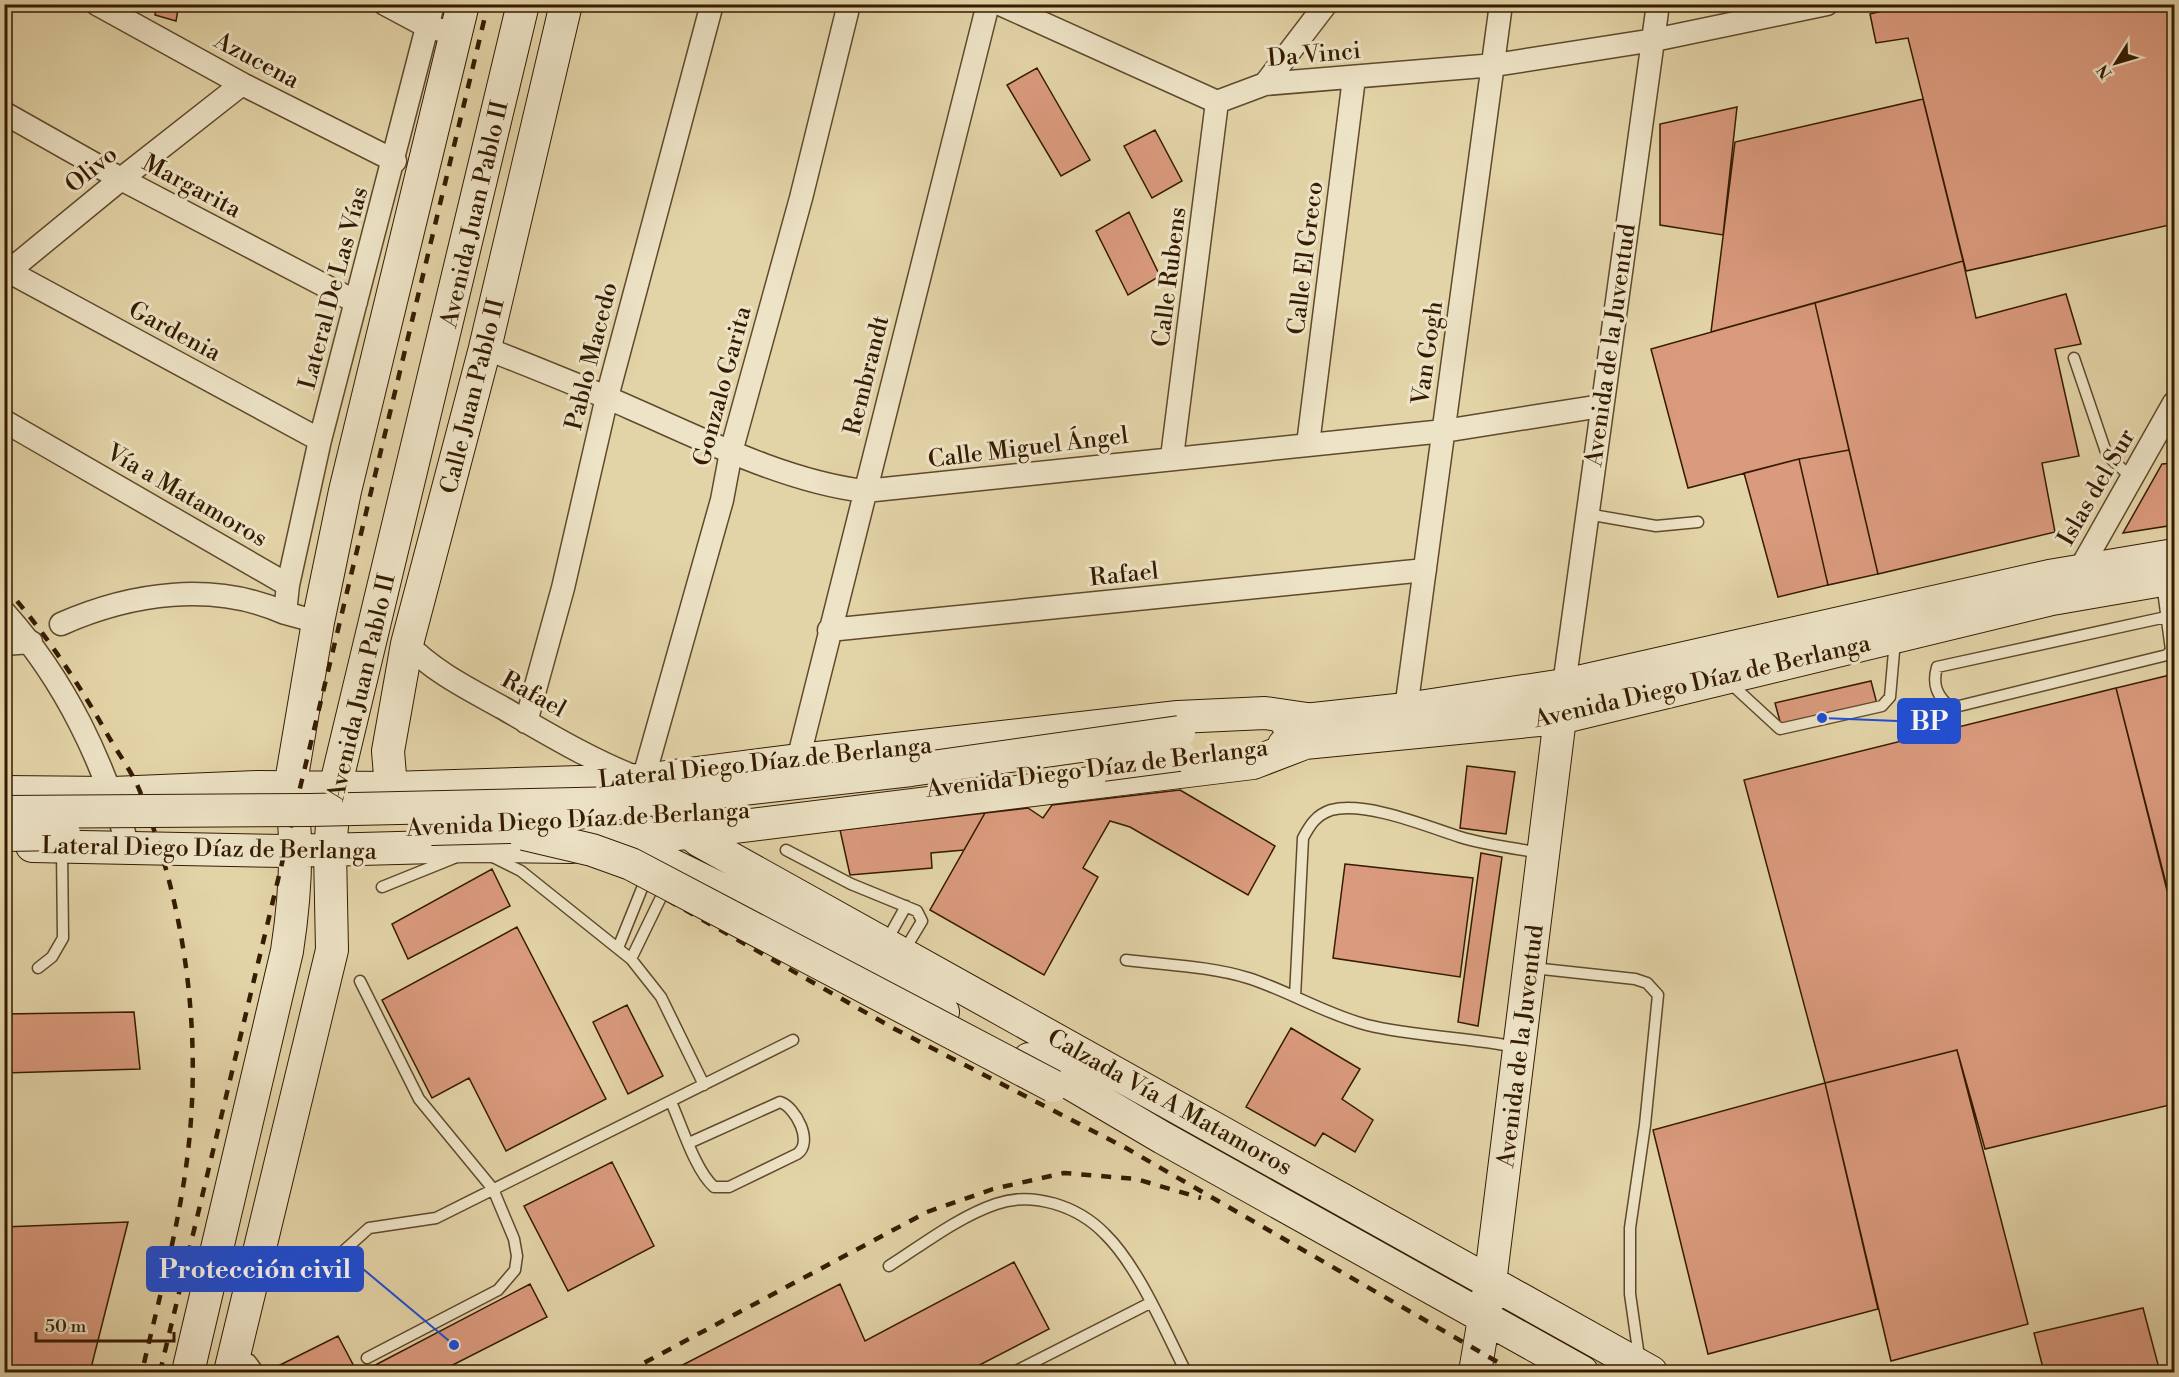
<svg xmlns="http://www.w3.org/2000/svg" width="2179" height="1377" viewBox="0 0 2179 1377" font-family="'Libre Bodoni',serif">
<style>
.grass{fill:url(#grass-dots);stroke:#766c44;stroke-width:1.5}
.building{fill:#da9a7d;stroke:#351b01;stroke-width:1.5}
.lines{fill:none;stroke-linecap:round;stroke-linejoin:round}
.lane-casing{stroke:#60492b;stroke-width:13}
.street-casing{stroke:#60492b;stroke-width:25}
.secondary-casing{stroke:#351b01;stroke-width:34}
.lane{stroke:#ede3c6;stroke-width:10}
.street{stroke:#ede3c6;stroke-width:22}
.secondary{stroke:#ede3c6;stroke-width:32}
.rail{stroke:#351b01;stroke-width:4.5;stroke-dasharray:10 10;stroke-linecap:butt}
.secondary-bridge-casing{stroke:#351b01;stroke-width:34;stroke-linecap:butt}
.secondary-bridge{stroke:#ede3c6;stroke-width:32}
.labels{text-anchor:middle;stroke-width:6;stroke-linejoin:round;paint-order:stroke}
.street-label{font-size:24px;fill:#351b01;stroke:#ede3c6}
.leader{fill:none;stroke:#1d4ed8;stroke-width:2}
.callout-dot{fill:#1d4ed8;stroke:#ede3c6;stroke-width:2}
.callout{fill:#1d4ed8;stroke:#1d4ed8;stroke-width:2}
.callout-label{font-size:26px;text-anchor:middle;font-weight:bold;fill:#fff}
</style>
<defs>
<pattern id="grass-dots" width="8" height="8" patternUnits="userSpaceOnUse" patternTransform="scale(1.5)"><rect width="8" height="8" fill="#b6bc86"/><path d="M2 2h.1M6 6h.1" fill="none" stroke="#9da172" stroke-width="1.8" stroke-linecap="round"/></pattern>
</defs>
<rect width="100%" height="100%" fill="#e3d4a8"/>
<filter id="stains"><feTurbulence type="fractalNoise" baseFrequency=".00333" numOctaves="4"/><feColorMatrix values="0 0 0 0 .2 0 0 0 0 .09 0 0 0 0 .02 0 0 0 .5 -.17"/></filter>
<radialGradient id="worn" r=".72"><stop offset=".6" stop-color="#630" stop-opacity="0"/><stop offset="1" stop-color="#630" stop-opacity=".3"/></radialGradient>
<path class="grass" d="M1504 1299 1636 1372H1601L1497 1316Z"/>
<path class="building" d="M157 4H179L176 21 155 15Z
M1910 4H2174V224L1966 271 1908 38 1876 43 1870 14Z
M1037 68 1090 160 1061 176 1007 85Z
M1923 99 1963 261 1711 332 1735 142Z
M1737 107 1723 235 1660 225V124Z
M1155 130 1182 181 1152 198 1124 146Z
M1129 212 1160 276 1128 295 1096 231Z
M1963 261 1976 318 2066 294 2081 344 2055 349 2079 456 2042 463 2055 532 1878 574 1815 303Z
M1815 303 1849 450 1799 459 1688 488 1651 349Z
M1849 450 1878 574 1828 585 1799 459Z
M1799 459 1828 585 1778 597 1744 473Z
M2174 463V525L2123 533 2162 464Z
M2174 674V902L2171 903 2116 688Z
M1871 681 1877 704 1781 725 1775 703Z
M2116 688 2174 918V1104L1985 1149 1957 1050 1825 1083 1744 780Z
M1467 766 1515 772 1506 834 1460 828Z
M1180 790 1275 846 1248 895 1130 827 1110 821 1083 868 1098 877 1044 975 930 910 985 813 1028 808 1043 818 1052 805Z
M985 813 964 850 931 853 932 868 850 875 840 830Z
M1481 853 1502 857 1478 1026 1458 1022Z
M1345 864 1473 878 1460 977 1333 958Z
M492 869 510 906 408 959 392 924Z
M517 927 606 1099 506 1151 469 1078 432 1098 382 1000Z
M627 1005 663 1076 628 1094 593 1022Z
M134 1012 140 1069 4 1073V1014Z
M1291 1028 1360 1069 1342 1099 1373 1120 1355 1152 1323 1133 1315 1146 1246 1107Z
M1957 1050 2028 1324 1891 1361 1825 1083Z
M1825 1083 1878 1309 1708 1354 1653 1130Z
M612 1162 654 1246 568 1291 524 1206Z
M128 1222 90 1372H4V1227Z
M1014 1262 1049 1329 966 1372H669L840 1284 865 1341Z
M530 1284 547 1317 439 1372H362Z
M2143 1308 2160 1372H2044L2034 1333Z
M338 1336 357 1372H266Z"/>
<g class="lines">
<defs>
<path id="lane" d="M2074 358 2107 455 2132 478
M1587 514 1656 526 1698 522
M2162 583 2171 650 2167 655 1951 708C1937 696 1932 685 1937 667L2166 617
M1730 683 1780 729 1882 706 1890 697 1895 640
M786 850 851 884 917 911 922 921 904 951
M493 857 521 871 631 959 661 997 704 1085
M382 887 454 858
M886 942 906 906
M618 948 647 876
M631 959 665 889
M1126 960C1166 965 1209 966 1248 978 1289 991 1325 1014 1367 1025 1416 1037 1467 1037 1516 1047
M38 968 52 957 63 938 62 849
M1533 968 1635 979 1647 983 1658 995 1645 1125 1630 1228V1294L1639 1357
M360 981 419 1099 493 1189 514 1239 517 1256 515 1270 498 1290 367 1358
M1295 997 1303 838C1310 825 1316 815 1331 810 1366 801 1426 826 1460 837 1486 845 1514 848 1541 853
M671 1102C682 1126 695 1170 714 1187H729L797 1154C814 1143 796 1107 780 1102L689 1143
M889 1266C922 1245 958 1217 996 1204 1033 1191 1078 1206 1105 1234 1138 1266 1165 1331 1186 1372
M317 1275 369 1228 436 1218 793 1040
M237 1354 250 1360 259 1372
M1014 1372 1150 1303"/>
<path id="street" d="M97 4 242 84 395 161
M385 4 428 27 441 30
M1000 4 1217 102 1265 84 1495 65 1654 40 1827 4
M1265 84 1326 4
M4 113 121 179 356 302
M4 269 320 440
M4 275 121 179 242 84
M485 348C535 368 584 387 633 409 704 440 787 482 865 491L1444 431 1601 406
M4 421 288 585 285 613 318 622
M1308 444 1354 78
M1172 457 1217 102
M2074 580 2174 403
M288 585 320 440 433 4
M4 612C66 681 103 761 129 849
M61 624C131 593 213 581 285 613
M829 630 1425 570
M4 644 31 642
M407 644C434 672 469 689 503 708 548 734 594 762 643 780L722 500 731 452 801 198 849 4
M1564 685 1658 4
M1406 709 1501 4
M526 722 563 588 607 397 712 4
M798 760 988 4"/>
<path id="secondary" d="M1286 722 1406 709 1564 685 2049 576 2174 555
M1284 745 1560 718 2052 599 2174 578
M391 788 388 751 407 644 485 348 566 4
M4 792 113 793 258 787 391 788 643 780 798 760 1178 717 1265 713 1307 719
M638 825 647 847 656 857 739 898 943 1012
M682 827 700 841 1651 1372
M32 846 285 851 473 846 572 847 1253 763 1305 743
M1029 1059 1163 1138 1582 1372
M188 1372 287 951C295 899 299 840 290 788L318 622 345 491 463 4
M230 1372 332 950 330 851 335 788 523 4
M1475 1372 1490 1283 1560 718"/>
</defs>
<use href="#lane" class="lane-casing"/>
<use href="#street" class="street-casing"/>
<use href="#secondary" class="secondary-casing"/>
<use href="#lane" class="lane"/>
<use href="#street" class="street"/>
<use href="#secondary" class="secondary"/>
<path class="rail" d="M4 586C46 633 79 684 110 739 120 756 134 775 141 794 183 901 200 1018 190 1132 183 1214 160 1293 142 1372
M561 844 643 886 893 1028 1126 1148 1515 1372
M160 1372 488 4
M627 1372 927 1212 993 1189 1064 1173 1136 1179 1201 1198"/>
<defs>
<path id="secondary-bridge" d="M1103 765 1179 755
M4 812 310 810 621 803 911 770 1179 732
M431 829 552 826
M524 834 592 850 631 864 1053 1086
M4 835 64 834"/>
</defs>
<use href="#secondary-bridge" class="secondary-bridge-casing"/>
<use href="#secondary-bridge" class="secondary-bridge"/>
</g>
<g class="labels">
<g class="street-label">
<text transform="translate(1314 54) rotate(-5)" y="8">Da Vinci</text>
<text transform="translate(257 60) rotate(28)" y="8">Azucena</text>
<text transform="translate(91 169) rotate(-39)" y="8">Olivo</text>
<text transform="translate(192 186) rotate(28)" y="8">Margarita</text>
<text transform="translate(474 214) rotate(-77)" y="8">Avenida Juan Pablo II</text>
<text transform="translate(1305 258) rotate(-83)" y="8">Calle El Greco</text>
<text transform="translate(1169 277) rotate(-83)" y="8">Calle Rubens</text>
<text transform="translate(333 288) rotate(-75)" y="8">Lateral De Las Vías</text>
<text transform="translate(175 331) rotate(28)" y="8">Gardenia</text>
<text transform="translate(1610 345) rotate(-82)" y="8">Avenida de la Juventud</text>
<text transform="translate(1427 353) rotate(-82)" y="8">Van Gogh</text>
<text transform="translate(591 356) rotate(-76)" y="8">Pablo Macedo</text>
<text transform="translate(866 375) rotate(-76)" y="8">Rembrandt</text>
<text transform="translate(722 386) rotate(-75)" y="8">Gonzalo Garita</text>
<text transform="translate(472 396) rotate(-76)" y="8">Calle Juan Pablo II</text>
<text transform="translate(1028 447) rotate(-7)" y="8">Calle Miguel Ángel</text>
<text transform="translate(2096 487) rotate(-60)" y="8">Islas del Sur</text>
<text transform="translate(187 495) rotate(30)" y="8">Vía a Matamoros</text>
<text transform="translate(1124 574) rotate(-6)" y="8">Rafael</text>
<text transform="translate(1702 681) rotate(-13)" y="8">Avenida Diego Díaz de Berlanga</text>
<text transform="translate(361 687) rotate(-77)" y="8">Avenida Juan Pablo II</text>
<text transform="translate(534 694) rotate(29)" y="8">Rafael</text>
<text transform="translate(765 762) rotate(-6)" y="8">Lateral Diego Díaz de Berlanga</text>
<text transform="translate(1097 768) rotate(-7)" y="8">Avenida Diego Díaz de Berlanga</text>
<text transform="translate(578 819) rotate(-3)" y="8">Avenida Diego Díaz de Berlanga</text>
<text transform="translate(209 848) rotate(1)" y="8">Lateral Diego Díaz de Berlanga</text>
<text transform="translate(1520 1046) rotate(-83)" y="8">Avenida de la Juventud</text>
<text transform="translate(1170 1102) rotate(29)" y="8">Calzada Vía A Matamoros</text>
</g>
</g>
<path class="leader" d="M1822 718L1898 721M454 1345L363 1269"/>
<g class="callout-dot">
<circle cx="1822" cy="718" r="6"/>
<circle cx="454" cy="1345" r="6"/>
</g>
<g class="callout">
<rect x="1898" y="699" width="62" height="44" rx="6"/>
<rect x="147" y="1247" width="216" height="44" rx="6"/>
</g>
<g class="callout-label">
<text x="1929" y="730">BP</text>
<text x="255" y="1278">Protección civil</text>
</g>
<rect width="2179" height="1377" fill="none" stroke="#e3d4a8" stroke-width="24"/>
<rect x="6" y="6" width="2167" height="1365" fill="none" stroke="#351b01" stroke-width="3"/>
<rect x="12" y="12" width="2155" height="1353" fill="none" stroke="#351b01" stroke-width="1.5"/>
<g transform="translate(2116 63) rotate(233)" stroke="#ede3c6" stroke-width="4.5" paint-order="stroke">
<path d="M0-4.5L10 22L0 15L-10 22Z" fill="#351b01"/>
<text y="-9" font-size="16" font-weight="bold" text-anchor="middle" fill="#351b01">N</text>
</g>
<path d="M36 1332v9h138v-9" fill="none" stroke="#351b01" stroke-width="3"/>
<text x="45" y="1332" font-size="18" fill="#351b01" stroke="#ede3c6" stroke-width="4.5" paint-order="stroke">50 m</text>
<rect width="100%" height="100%" filter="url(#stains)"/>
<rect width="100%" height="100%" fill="url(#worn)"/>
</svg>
